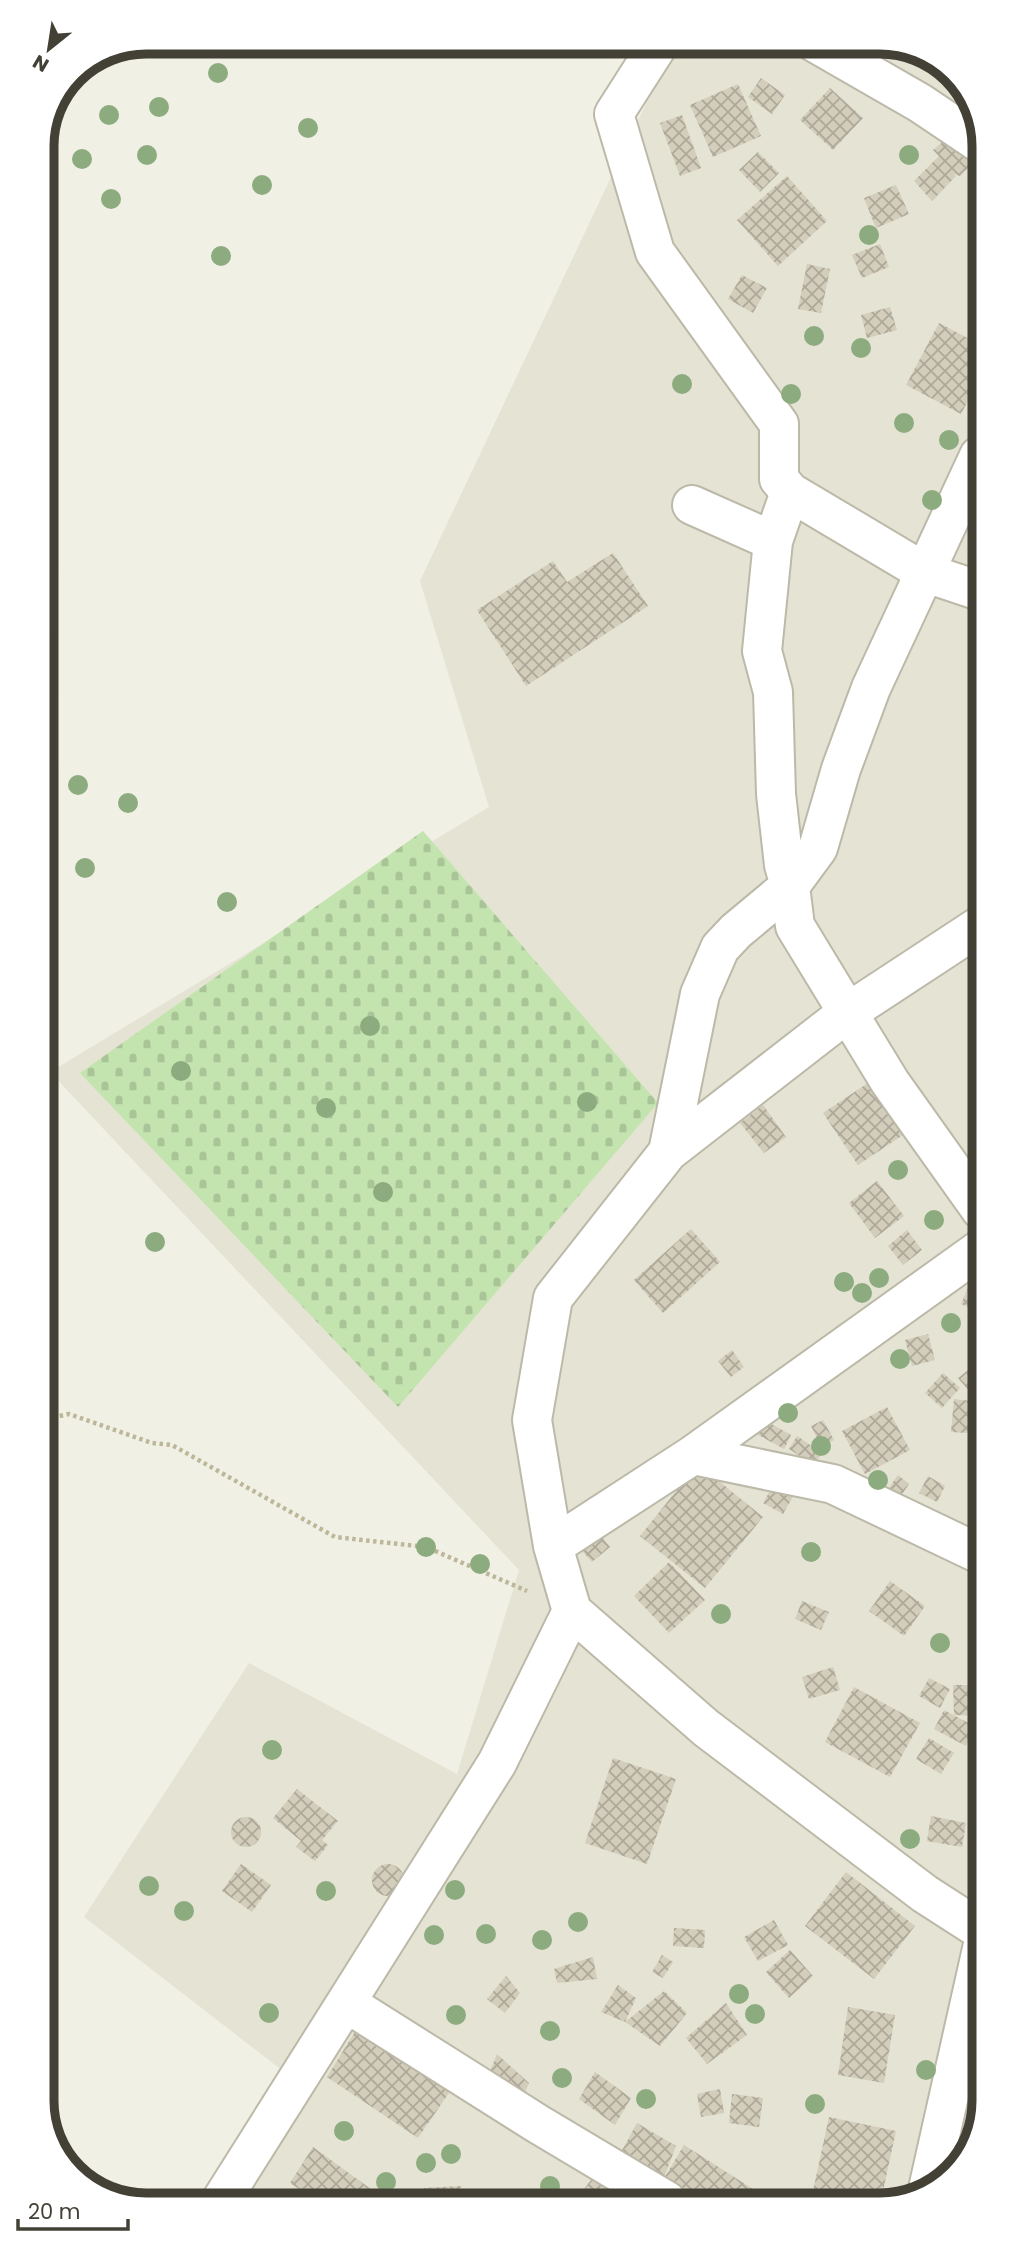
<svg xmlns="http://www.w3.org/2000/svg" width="1026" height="2247" viewBox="0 0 1026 2247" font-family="Poppins,sans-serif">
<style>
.residential{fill:#e5e3d3}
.cemetery{fill:url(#cemetery-stones)}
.building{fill:url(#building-cross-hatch)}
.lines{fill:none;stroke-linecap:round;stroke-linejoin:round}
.street-casing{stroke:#bcb9a8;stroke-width:42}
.path{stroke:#bdb79a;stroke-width:4.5;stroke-dasharray:3.5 3.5;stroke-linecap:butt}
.street{stroke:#fff;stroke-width:38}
.tree{fill:#8cab7f}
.rim{fill:none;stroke:#434035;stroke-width:9}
</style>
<defs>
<pattern id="cemetery-stones" width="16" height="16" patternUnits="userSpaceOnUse" patternTransform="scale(1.75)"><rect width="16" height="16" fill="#c3e4af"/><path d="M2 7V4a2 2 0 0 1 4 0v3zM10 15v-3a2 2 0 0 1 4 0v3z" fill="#a9c597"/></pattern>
<pattern id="building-cross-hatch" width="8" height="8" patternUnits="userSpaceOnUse" patternTransform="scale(1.75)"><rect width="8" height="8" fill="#d3cdbb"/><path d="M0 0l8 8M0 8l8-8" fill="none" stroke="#ada899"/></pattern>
</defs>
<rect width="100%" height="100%" fill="#f1f0e5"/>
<path class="residential" d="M675 42H887L943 63 978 112 984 2101 963 2164 914 2199 207 2204 292 2078 84 1917 249 1663 457 1774 519 1570 50 1072 489 807 420 581Z"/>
<path class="cemetery" d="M423 831 658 1103 398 1407 80 1073Z"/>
<path class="building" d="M761 78 785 95 772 114 748 97Z
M738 84 761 136 713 157 690 105Z
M830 88 863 118 833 150 800 120Z
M682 115 701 168 680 176 660 123Z
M951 135 977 159 960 176 954 174 956 176 932 201 914 181 939 156 933 150Z
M758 152 779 173 760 192 739 170Z
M787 176 827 221 778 266 737 220Z
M896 185 909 214 876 228 864 198Z
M880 244 889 267 862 278 852 255Z
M807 264 830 269 821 313 798 309Z
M742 275 767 288 753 313 728 299Z
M890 307 897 330 867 338 861 315Z
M939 323 979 344V380L961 414 906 385Z
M613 553 648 606 526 686 477 610 553 561 567 582Z
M868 1083 903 1135 858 1165 823 1113Z
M763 1105 786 1137 764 1153 740 1123Z
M877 1181 904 1216 875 1238 849 1203Z
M691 1229 720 1262 663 1313 634 1280Z
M907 1230 922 1250 903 1265 888 1246Z
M982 1255V1313L961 1304Z
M928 1334 935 1360 912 1366 905 1340Z
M732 1350 744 1367 731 1377 718 1361Z
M982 1359V1394L976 1399 958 1378Z
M943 1373 960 1388 942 1408 925 1393Z
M954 1399 971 1401 968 1433 951 1432Z
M887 1407 910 1450 865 1474 842 1431Z
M759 1417 791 1435 784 1449 751 1431Z
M823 1420 834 1440 821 1446 811 1426Z
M797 1436 822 1453 814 1465 789 1449Z
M698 1464 763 1517 705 1588 640 1536Z
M898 1475 909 1484 896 1503 884 1495Z
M928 1476 945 1486 937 1502 919 1493Z
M774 1484 794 1495 783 1514 763 1503Z
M594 1527 610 1547 592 1562 575 1543Z
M669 1562 705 1600 669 1633 634 1596Z
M890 1581 925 1606 904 1636 869 1611Z
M802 1601 829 1612 821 1630 795 1619Z
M833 1667 840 1690 809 1699 802 1677Z
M929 1678 950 1689 940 1708 919 1696Z
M953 1685H983V1716L954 1715Z
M854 1687 920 1723 890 1777 825 1742Z
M944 1710 976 1727 966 1746 934 1729Z
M929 1738 954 1753 941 1774 916 1759Z
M613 1758 676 1779 647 1864 585 1843Z
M297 1789 338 1821 322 1840 328 1845 315 1861 296 1847 301 1841 273 1818Z
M931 1816 966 1823 962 1847 927 1841Z
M231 1832a15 15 0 1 1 30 0a15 15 0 1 1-30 0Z
M372 1880a16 16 0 1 1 32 0a16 16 0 1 1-32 0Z
M241 1864 271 1885 252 1912 222 1891Z
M846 1872 915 1926 874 1979 805 1926Z
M774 1920 788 1945 758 1961 744 1937Z
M674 1928 705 1930 704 1948 673 1946Z
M790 1950 813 1976 789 1998 766 1972Z
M662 1955 673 1962 663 1978 652 1972Z
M593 1957 597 1979 557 1983 554 1969Z
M506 1976 520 1993 505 2013 487 1999Z
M618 1985 636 1998 625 2022 601 2012Z
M664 1991 687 2013 660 2046 625 2022Z
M726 2003 747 2035 707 2064 686 2038Z
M848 2007 895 2015 884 2083 838 2075Z
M356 2030 453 2087 418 2138 327 2077Z
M497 2054 529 2083 522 2099 487 2079Z
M595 2072 631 2098 615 2125 579 2099Z
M720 2089 724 2113 701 2117 697 2094Z
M732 2094 763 2098 759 2127 729 2123Z
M829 2117 896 2131 881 2200H811Z
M637 2123 676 2146 663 2180 620 2154Z
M684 2145 753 2189 746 2201H696L663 2180Z
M313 2147 375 2192 365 2203H320L290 2183Z
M599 2170 636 2201 589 2202 580 2194Z
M461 2186V2203H427L424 2188Z
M481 2190 526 2191V2202H480Z"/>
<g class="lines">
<defs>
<path id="street" d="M660 42 614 114 655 252 779 424V479L790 492 926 573 980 591
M814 42 920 103 978 142
M790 492 773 541 762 651 773 692 776 794 784 865 790 886 795 926 890 1082 981 1210
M692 505 773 541
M981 925 847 1013 668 1152 553 1298 532 1420 553 1546 693 1455 982 1248
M668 1152 700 994 720 948 736 931 790 886 818 848 841 769 871 688 979 456
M693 1455 833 1484 982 1555
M553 1546 572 1611 706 1728 925 1894 984 1932
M348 2004 538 2124 667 2201
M928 2189 984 1940
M219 2204 497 1763 572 1611"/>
</defs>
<use href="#street" class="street-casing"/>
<path class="path" d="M46 1419 69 1414 152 1443 172 1445 335 1537 426 1547 527 1591"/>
<use href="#street" class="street"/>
</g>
<g class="tree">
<circle cx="218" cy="73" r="10"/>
<circle cx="159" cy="107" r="10"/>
<circle cx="109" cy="115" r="10"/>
<circle cx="308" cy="128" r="10"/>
<circle cx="147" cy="155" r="10"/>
<circle cx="909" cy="155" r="10"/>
<circle cx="82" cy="159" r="10"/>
<circle cx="262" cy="185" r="10"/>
<circle cx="111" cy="199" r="10"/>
<circle cx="869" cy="235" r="10"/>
<circle cx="221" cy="256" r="10"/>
<circle cx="814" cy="336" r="10"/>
<circle cx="861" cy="348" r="10"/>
<circle cx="682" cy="384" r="10"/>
<circle cx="791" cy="394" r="10"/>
<circle cx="904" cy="423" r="10"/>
<circle cx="949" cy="440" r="10"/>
<circle cx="932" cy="500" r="10"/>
<circle cx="78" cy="785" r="10"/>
<circle cx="128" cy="803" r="10"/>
<circle cx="85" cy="868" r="10"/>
<circle cx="227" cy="902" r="10"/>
<circle cx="370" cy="1026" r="10"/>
<circle cx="181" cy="1071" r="10"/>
<circle cx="587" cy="1102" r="10"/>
<circle cx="326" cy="1108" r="10"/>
<circle cx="898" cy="1170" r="10"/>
<circle cx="383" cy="1192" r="10"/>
<circle cx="934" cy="1220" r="10"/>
<circle cx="155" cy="1242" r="10"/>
<circle cx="879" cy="1278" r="10"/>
<circle cx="844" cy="1282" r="10"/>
<circle cx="862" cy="1293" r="10"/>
<circle cx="951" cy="1323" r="10"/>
<circle cx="900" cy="1359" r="10"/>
<circle cx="788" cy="1413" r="10"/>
<circle cx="821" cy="1446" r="10"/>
<circle cx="878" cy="1480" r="10"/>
<circle cx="426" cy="1547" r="10"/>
<circle cx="811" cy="1552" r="10"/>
<circle cx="480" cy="1564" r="10"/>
<circle cx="721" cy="1614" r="10"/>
<circle cx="940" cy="1643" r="10"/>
<circle cx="272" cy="1750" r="10"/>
<circle cx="910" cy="1839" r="10"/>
<circle cx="149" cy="1886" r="10"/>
<circle cx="455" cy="1890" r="10"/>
<circle cx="326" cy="1891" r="10"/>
<circle cx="184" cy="1911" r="10"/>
<circle cx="578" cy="1922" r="10"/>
<circle cx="486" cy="1934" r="10"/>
<circle cx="434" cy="1935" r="10"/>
<circle cx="542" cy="1940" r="10"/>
<circle cx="739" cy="1994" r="10"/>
<circle cx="269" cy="2013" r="10"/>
<circle cx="755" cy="2014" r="10"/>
<circle cx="456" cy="2015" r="10"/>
<circle cx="550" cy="2031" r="10"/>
<circle cx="926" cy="2070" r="10"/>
<circle cx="562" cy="2078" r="10"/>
<circle cx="646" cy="2099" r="10"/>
<circle cx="815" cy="2104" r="10"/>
<circle cx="344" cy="2131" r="10"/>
<circle cx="451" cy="2154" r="10"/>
<circle cx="426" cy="2163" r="10"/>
<circle cx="386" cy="2182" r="10"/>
<circle cx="550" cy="2186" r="10"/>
</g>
<path d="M0 0H1026V2247H0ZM146 54H880A92 92 0 0 1 972 146V2101A92 92 0 0 1 880 2193H146A92 92 0 0 1 54 2101V146A92 92 0 0 1 146 54Z" fill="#fff" fill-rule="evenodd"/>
<path class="rim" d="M146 54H880A92 92 0 0 1 972 146V2101A92 92 0 0 1 880 2193H146A92 92 0 0 1 54 2101V146A92 92 0 0 1 146 54Z"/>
<g transform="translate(49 49) rotate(210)" stroke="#ffffff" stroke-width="5" paint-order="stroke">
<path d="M0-5L12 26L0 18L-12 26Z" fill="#434035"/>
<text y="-10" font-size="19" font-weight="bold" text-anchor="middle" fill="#434035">N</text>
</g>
<path d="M18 2219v10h110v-10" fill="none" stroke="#434035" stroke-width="3.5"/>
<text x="28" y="2219" font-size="21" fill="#434035" stroke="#ffffff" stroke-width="5" paint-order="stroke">20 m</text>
</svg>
